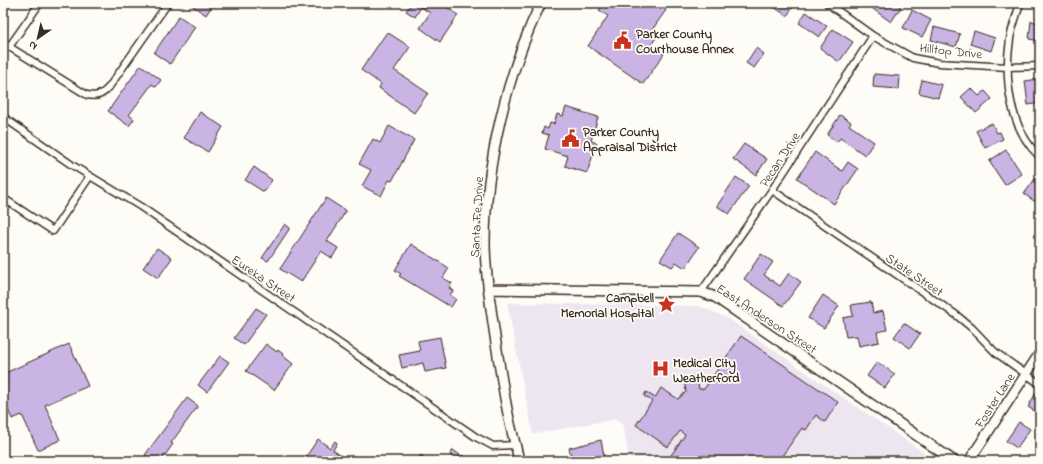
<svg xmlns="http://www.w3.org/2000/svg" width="1043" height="464" viewBox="0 0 1043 464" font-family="'Indie Flower',sans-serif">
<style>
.built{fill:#ede6f1}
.building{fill:#c9b4e4;stroke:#3b2a1e}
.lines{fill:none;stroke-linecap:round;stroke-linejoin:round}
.street-casing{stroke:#3b2a1e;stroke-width:9}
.secondary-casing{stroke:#3b2a1e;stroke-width:12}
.street{stroke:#fdfcf7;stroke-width:6}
.secondary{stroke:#fdfcf7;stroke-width:9}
.labels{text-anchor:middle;stroke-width:3.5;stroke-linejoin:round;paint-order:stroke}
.poi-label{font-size:13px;font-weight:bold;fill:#3b2a1e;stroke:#fdfcf7;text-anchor:start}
.street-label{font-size:13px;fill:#3b2a1e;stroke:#fdfcf7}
</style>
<rect width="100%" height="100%" fill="#fdfcf7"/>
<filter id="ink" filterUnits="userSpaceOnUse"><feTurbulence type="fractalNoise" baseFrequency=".025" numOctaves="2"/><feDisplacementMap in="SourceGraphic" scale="8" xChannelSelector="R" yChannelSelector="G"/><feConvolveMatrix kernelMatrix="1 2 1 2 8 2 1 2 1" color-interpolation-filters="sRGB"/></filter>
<g filter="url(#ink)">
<path class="built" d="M507 303 700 306 727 318 936 461H630L622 424 616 419 533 434Z"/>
<path class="building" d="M191 3H214L206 15 190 4Z
M412 3H430L435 6 437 3H441L458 15 440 42 420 28 430 13 421 7 415 17 406 11Z
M604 3H612L619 7 621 3H656L666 10 652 30 658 35 651 45 664 54 643 84 588 46 608 16 599 10Z
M772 3H791L794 5 787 16 771 5Z
M877 3H895L901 7 891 22 873 9Z
M912 10 931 20 922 37 903 28Z
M806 12 827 26 819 37 799 23Z
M179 16 195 27 170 64 154 53Z
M1031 21 1040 23V41L1029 39Z
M934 27 960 34 956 47 931 40Z
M833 29 853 42 839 62 820 48Z
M974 31 995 38 991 51 970 44Z
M387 32 410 47 394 70 428 93 414 113 379 88 381 84 361 70Z
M756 48 764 54 754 68 746 63Z
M141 65 161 80 156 87 152 84 129 115 134 119 129 126 108 111Z
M874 74 900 76 899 89 873 87Z
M1039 79 1040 103 1028 105 1025 81Z
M922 80 942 85 938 98 919 93Z
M971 88 979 96 985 91 992 99 976 113 961 97Z
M566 107 598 117 591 141 597 143 587 173 565 166 568 156 545 149 549 135 542 133 544 127 548 129 550 123 554 124 557 114 563 116Z
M200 112 223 127 208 152 184 138Z
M840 115 851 122 849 125 874 142 865 155 840 138 837 142 827 135Z
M992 123 997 133 1000 132 1003 139 985 148 976 131Z
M389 126 414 140 392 181 389 180 381 196 362 186 371 170 359 164 373 139 380 143Z
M744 144 767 159 756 175 733 159Z
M1006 150 1022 174 1005 185 989 161Z
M815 152 842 171 848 162 858 169 834 204 797 178Z
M254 167 272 180 264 192 245 180Z
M736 177 749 186 729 214 717 206Z
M1035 179 1040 182V205L1024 194Z
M326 198 346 211 327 241 338 248 332 258 321 251 301 282 280 269Z
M285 224 290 228 268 261 262 258Z
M678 233 699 247 685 268 676 262 672 267 660 260Z
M411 244 449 268 443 278 452 283 449 288 453 291 450 295 456 299 451 307 399 276 401 274 395 270Z
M157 248 172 258 158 278 143 268Z
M761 254 773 262 764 275 780 286 789 273 801 282 783 306 744 279Z
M823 295 839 306 824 328 808 318Z
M871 302 873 313 883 311 887 330 877 332 879 342 859 346 857 336 846 337 843 318 853 316 851 305Z
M256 308 266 314 244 345 234 338Z
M904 323 920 334 910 348 894 337Z
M741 336 838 402 825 422 816 415 806 430 802 428 782 456 788 461H667L685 435 680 431 668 447 636 425 652 401 644 396 646 392 655 398 661 388 678 399 686 392 684 378 697 376 699 389H704Z
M440 337 446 368 425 372 423 363 402 368 399 355 420 351 418 341Z
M69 344 88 386 45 405 60 440 38 450 22 415 12 419 3 398V374Z
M266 344 277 352 278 350 283 354 282 355 293 364 274 390 246 371Z
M220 356 229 362 207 392 198 385Z
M877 362 895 374 885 388 867 376Z
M1037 391 1040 393V406L1036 412 1028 407Z
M187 398 198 406 171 443 173 444 161 461H153L145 455Z
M1019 422 1030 429 1017 448 1006 441Z
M318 439 330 448 335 441 337 443 333 450 344 458 343 461H303Z
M601 440 605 461H572L569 448Z
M453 450 460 455 457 460 450 455Z
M421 455 429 461H416Z
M462 455 470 461H458Z"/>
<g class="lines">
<defs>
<path id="street" d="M827 3 873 36 913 58 939 63 1008 67 1040 66
M1020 3C1017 15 1012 27 1010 39 1004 79 1009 128 1040 157
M3 43 87 95C97 97 102 95 109 87L168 3
M9 47 40 3
M3 117 72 165 141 207 476 437 493 446 516 445
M772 190 955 314 972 328 995 352 1040 384
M3 198 53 231 90 176
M701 292 772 190 873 36"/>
<path id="secondary" d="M488 289 701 292 715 297 954 461
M519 461C516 445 511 430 508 414 501 379 496 344 491 309 488 287 485 265 485 243 485 165 507 73 541 3
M969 461 1040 353"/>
</defs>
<use href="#street" class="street-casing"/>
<use href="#secondary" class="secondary-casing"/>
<use href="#street" class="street"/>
<use href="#secondary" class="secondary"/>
</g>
</g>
<defs>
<symbol id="civic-bare" viewBox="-9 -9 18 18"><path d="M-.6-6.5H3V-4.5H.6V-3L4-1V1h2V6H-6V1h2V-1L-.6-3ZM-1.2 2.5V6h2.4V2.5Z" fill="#c8321e" stroke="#fdfcf7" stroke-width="2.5" paint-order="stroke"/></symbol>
<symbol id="sight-bare" viewBox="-9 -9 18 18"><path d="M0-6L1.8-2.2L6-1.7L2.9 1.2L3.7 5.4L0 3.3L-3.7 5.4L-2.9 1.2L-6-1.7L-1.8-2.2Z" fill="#c8321e" stroke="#fdfcf7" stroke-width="2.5" paint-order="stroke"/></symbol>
<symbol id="hospital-bare" viewBox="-9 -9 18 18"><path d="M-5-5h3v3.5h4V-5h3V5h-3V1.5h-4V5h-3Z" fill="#c8321e" stroke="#fdfcf7" stroke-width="2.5" paint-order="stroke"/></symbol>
</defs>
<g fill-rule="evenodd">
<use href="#civic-bare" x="610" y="28" width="25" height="25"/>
<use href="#civic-bare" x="558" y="126" width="25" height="25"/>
<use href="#sight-bare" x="654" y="292" width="25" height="25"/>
<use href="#hospital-bare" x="648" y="356" width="25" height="25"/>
</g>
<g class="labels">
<g class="poi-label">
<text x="636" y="38">Parker County<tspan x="636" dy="15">Courthouse Annex</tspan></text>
<text x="583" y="136">Parker County<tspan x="583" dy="15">Appraisal District</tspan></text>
<text x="654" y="302" text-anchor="end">Campbell<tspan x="654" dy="15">Memorial Hospital</tspan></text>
<text x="673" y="367">Medical City<tspan x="673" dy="15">Weatherford</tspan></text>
</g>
<g class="street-label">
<text transform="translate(951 50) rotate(6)" y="5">Hilltop Drive</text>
<text transform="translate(779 159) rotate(-57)" y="5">Pecan Drive</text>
<text transform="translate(476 217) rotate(-87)" y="5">Santa Fe Drive</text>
<text transform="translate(915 274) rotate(34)" y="5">State Street</text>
<text transform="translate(264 278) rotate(34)" y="5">Eureka Street</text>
<text transform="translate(767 318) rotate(33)" y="5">East Anderson Street</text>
<text transform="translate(994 400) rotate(-57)" y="5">Foster Lane</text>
</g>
</g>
<rect width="1043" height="464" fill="none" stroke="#fdfcf7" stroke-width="16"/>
<rect x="8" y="8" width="1027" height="448" fill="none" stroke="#3b2a1e" stroke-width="1.5" filter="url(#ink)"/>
<g transform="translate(38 38) rotate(214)" stroke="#fdfcf7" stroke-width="3" paint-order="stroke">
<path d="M0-3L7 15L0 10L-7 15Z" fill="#3b2a1e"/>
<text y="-6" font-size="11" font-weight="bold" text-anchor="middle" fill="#3b2a1e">N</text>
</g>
</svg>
